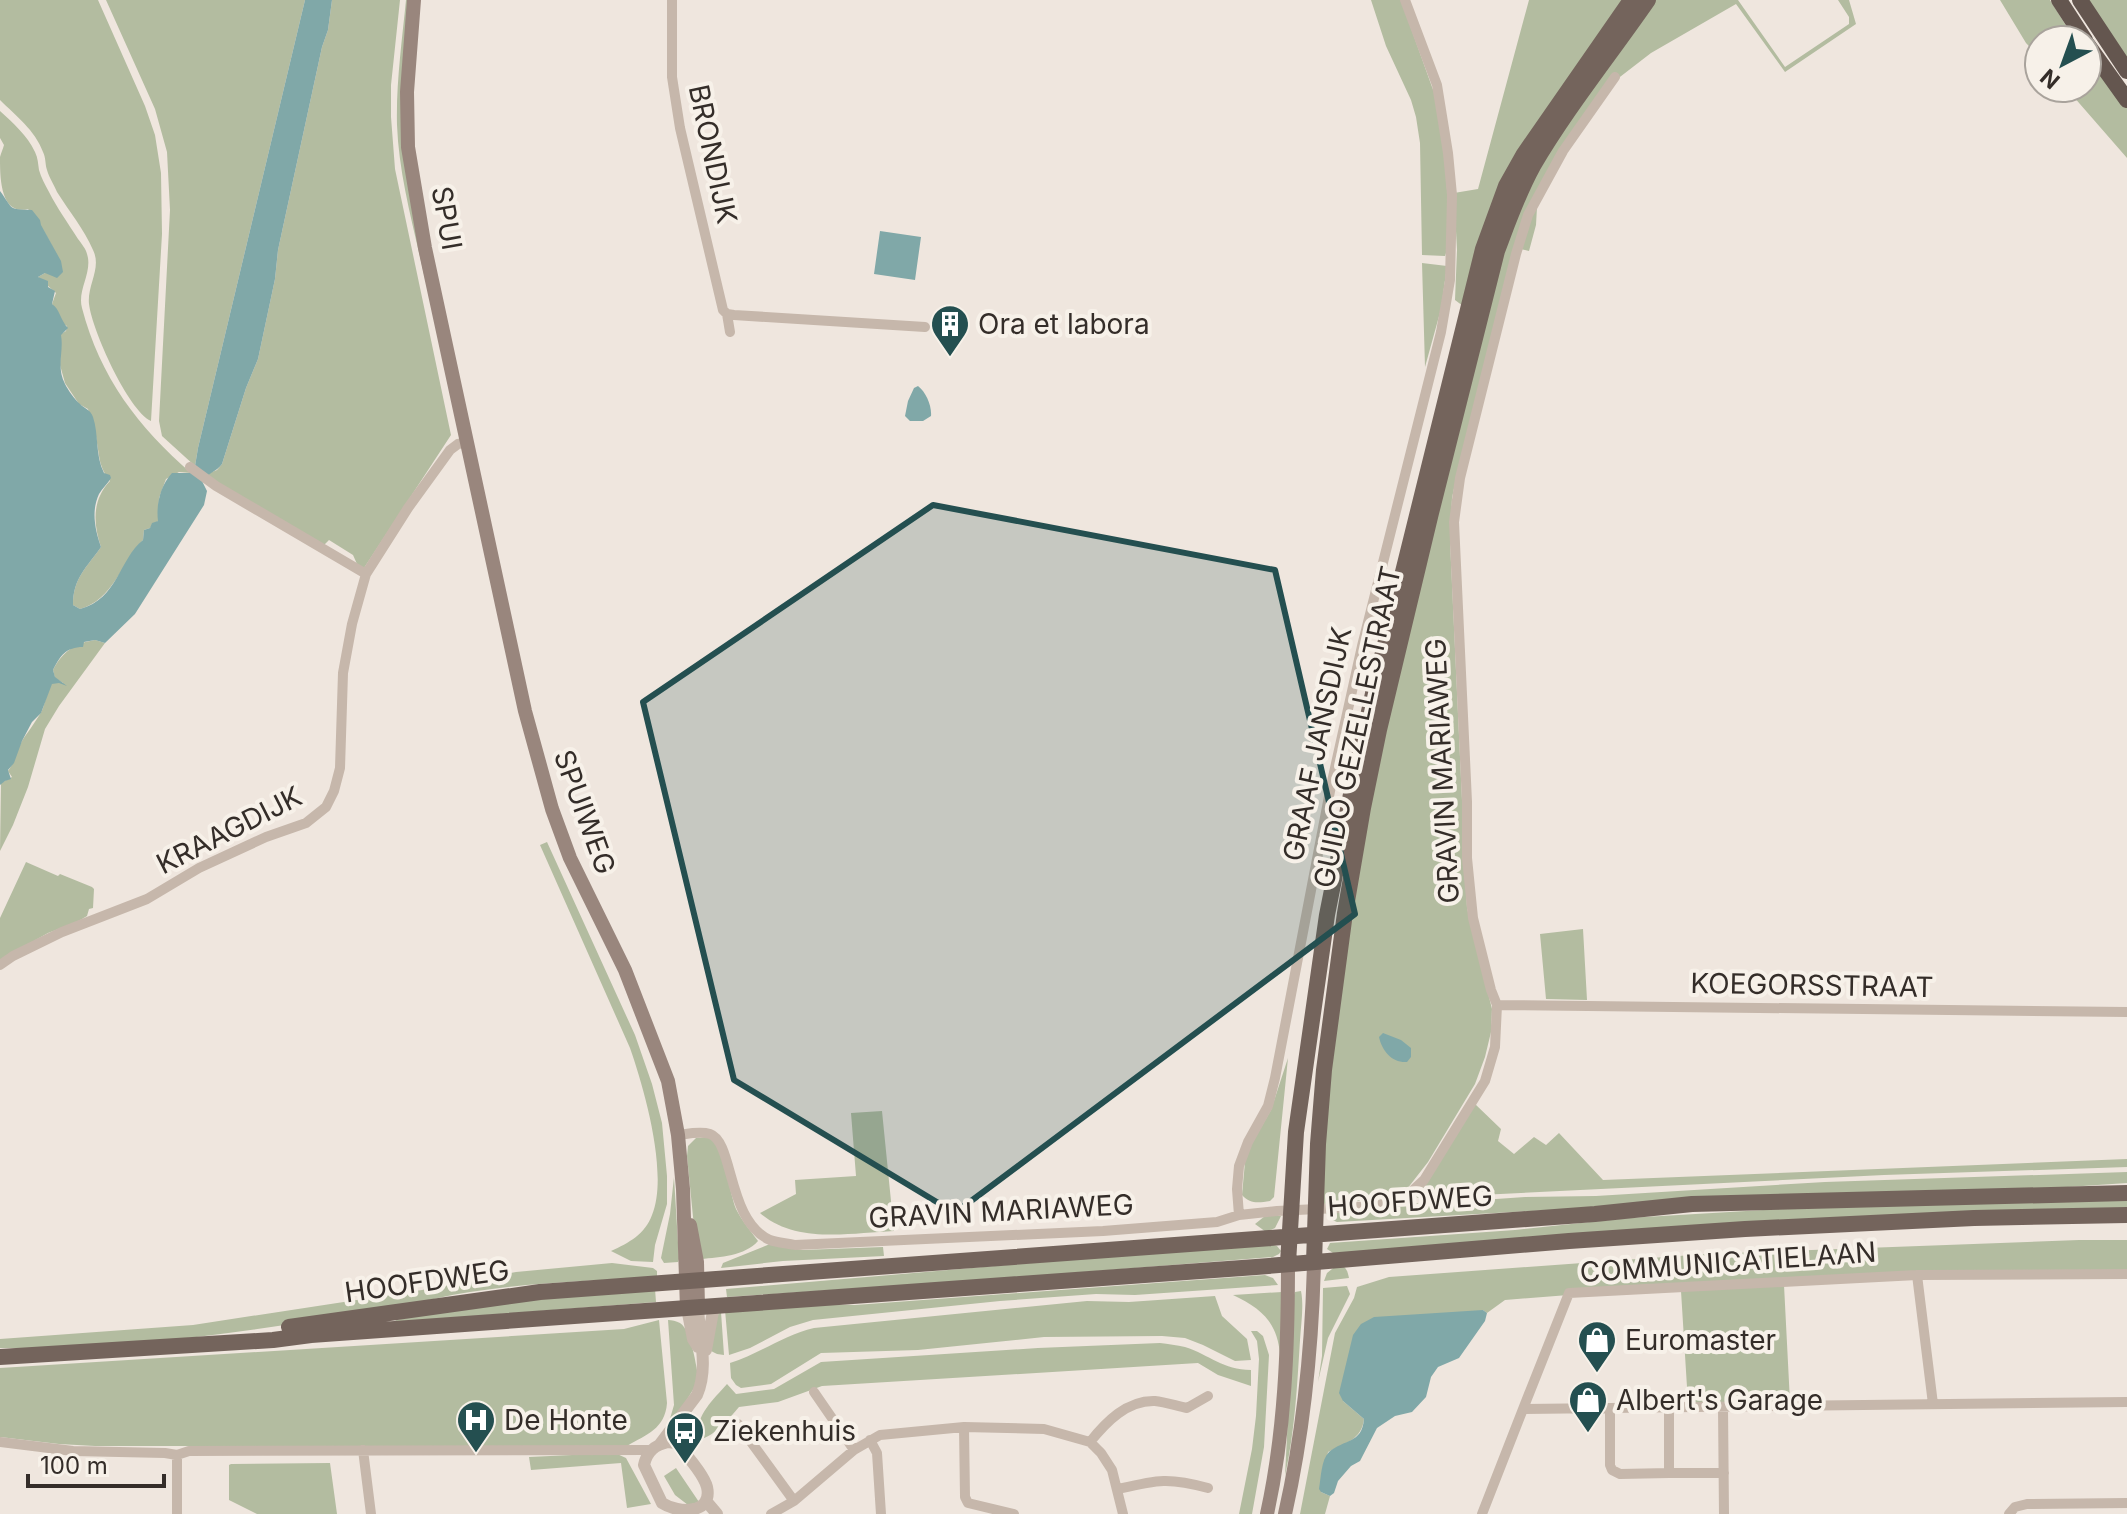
<svg xmlns="http://www.w3.org/2000/svg" width="2127" height="1514" viewBox="0 0 2127 1514" font-family="Inter,sans-serif">
<style>
.green{fill:#b3bca0}
.water{fill:#80a8a8}
.lines{fill:none;stroke-linecap:round;stroke-linejoin:round}
.minor{stroke:#c6b7ab;stroke-width:10}
.tertiary{stroke:#c6b7ab;stroke-width:12}
.secondary{stroke:#99867d;stroke-width:14}
.primary{stroke:#74645c;stroke-width:16}
.trunk{stroke:#64564f;stroke-width:16}
.marked{fill:#244f50;fill-opacity:0.2;stroke:#244f50;stroke-width:6;stroke-linejoin:round}
.labels{text-anchor:middle;stroke-width:8;stroke-linejoin:round;paint-order:stroke}
.street-label{font-size:28px;fill:#342d29;stroke:#f7f1e9}
.poi-label{font-size:28px;fill:#342d29;stroke:#f7f1e9;text-anchor:start}
</style>
<rect width="100%" height="100%" fill="#efe6de"/>
<path class="green" d="M0 0H98L145 106 155 135 161 173 162 234 151 421C128 410 92 330 89 304 87 285 102 268 93 250 84 229 69 211 57 192 54 185 49 177 47 170 45 164 46 158 43 152 35 130 16 116 0 100Z
M106 0H305L198 448 195 466 162 436 159 421 170 210 167 152 155 109Z
M332 0H400L391 85V117L395 169 451 435 364 568 357 564 353 555 329 540 324 545 218 483 207 474 217 470 222 464 246 388 258 359 275 279 278 250 322 47 328 30Z
M406 0H409L403 74 425 279C414 228 399 177 397 125 396 83 402 41 406 0Z
M1371 0H1401L1437 101 1446 164 1449 244 1445 256 1422 255 1420 143 1416 117 1411 100 1386 46Z
M1529 0H1622L1463 306 1455 300 1457 250 1454 193 1478 189Z
M1656 0H1738L1785 67 1849 24V17L1838 0H1849L1856 24 1785 72 1736 4 1651 53 1616 80 1565 153 1537 207 1536 225 1529 251 1516 248 1459 464 1452 498 1450 541 1467 908 1492 1009 1491 1032 1485 1057 1475 1084 1428 1162 1407 1189 1394 1196 1371 1200 1324 1204 1323 1135 1360 848 1398 674 1505 245 1521 201 1556 140Z
M2000 0H2050L2075 40H2039V57L2026 43Z
M2086 0H2127V60Z
M2087 56 2127 108V158L2066 88H2087Z
M0 111C13 123 27 135 35 152 38 158 38 164 39 170 41 177 45 185 49 192 57 208 68 223 78 239 81 243 86 249 87 254 93 272 77 290 82 308 100 377 138 427 191 473L179 472 166 479 159 498 158 521 150 528 144 530 143 540C122 562 113 600 80 609L73 605C73 578 87 567 101 547 93 523 92 500 110 481 99 466 100 460 97 443 96 431 91 420 88 409L79 404 65 383 60 365 61 334 66 331 67 326 63 324 52 304 56 293 38 277 45 273 57 257C50 240 40 224 28 209 0 216 0 177 0 157 1 153 3 149 4 145L0 138Z
M1422 263 1447 266 1441 309 1425 367Z
M95 640 105 643 59 706 45 729 28 787 13 825 0 851 1 783 12 777 8 771C15 762 16 751 22 741 27 733 40 716 43 708 46 699 47 691 52 683H63L55 678 53 670C62 652 75 643 95 640Z
M547 842 635 1035 652 1084 662 1123 667 1176V1204L655 1245 653 1262 631 1261 611 1251C629 1243 645 1234 652 1215 669 1174 644 1088 630 1048L540 845Z
M26 862 58 876 60 874 92 887 94 889 93 908 89 909 87 916 77 922 48 933 0 960V918Z
M1583 929 1587 1000 1546 999 1540 934Z
M1288 1058 1274 1197 1270 1201C1258 1203 1250 1204 1242 1195L1245 1162 1252 1143 1271 1110Z
M1475 1104 1501 1129 1498 1141 1514 1154 1534 1137 1546 1145 1559 1133 1603 1180 2127 1159V1167L1884 1175 1418 1198 1414 1195Z
M882 1111 894 1231C850 1233 796 1244 760 1213L796 1194 795 1180 856 1176 851 1113Z
M696 1138C702 1138 710 1136 714 1141 726 1156 729 1191 736 1209 742 1221 750 1230 758 1241 745 1256 720 1257 701 1259L695 1237 687 1156 688 1146Z
M2127 1172V1183L2053 1188 1813 1195 1337 1222 1330 1219 1325 1212 1403 1202 1424 1204 1525 1197 1596 1196 1825 1182Z
M674 1177 679 1259 678 1262 664 1263 661 1258 670 1214Z
M2127 1198V1209L1333 1253 1327 1249 1330 1243 1515 1230 1628 1218 1847 1205Z
M1265 1216H1281L1275 1228 1266 1232 1255 1224Z
M2079 1240H2127V1272L1746 1281 1505 1300 1487 1313 1483 1310 1343 1401 1364 1419C1362 1439 1345 1444 1328 1452L1321 1492 1330 1496 1325 1514H1300L1335 1333 1354 1298 1357 1287 1389 1277 1706 1254Z
M1265 1243 1277 1246 1281 1251 1279 1254 1273 1257 984 1280 727 1297 726 1289Z
M770 1244 803 1250 883 1247 884 1256 783 1261 721 1268 723 1263Z
M612 1263 653 1268 657 1271V1277C595 1281 532 1282 470 1292 448 1295 426 1301 404 1305 271 1329 135 1350 0 1348V1339L193 1325 422 1290 516 1272Z
M1337 1265C1346 1266 1347 1269 1349 1278L1324 1281 1327 1273Z
M1265 1275 1273 1278 1278 1285 1135 1295 1096 1294 1000 1301 813 1320 790 1327 750 1348 729 1355 725 1310 820 1304 855 1305Z
M1784 1285 1790 1402 1688 1403 1681 1291Z
M1347 1286 1350 1294 1328 1338 1318 1382 1322 1356 1323 1288Z
M655 1289 656 1302 398 1322 395 1320 503 1302Z
M1301 1291C1304 1306 1301 1324 1300 1340 1297 1388 1295 1429 1285 1476L1294 1295 1295 1292Z
M1282 1292 1280 1354C1277 1322 1261 1308 1233 1295Z
M1215 1296 1222 1316 1247 1339 1251 1360 1235 1361 1203 1345 1185 1338 1162 1336 1044 1337 918 1350 821 1353 771 1384 741 1388 736 1385 731 1378 730 1363C759 1354 784 1335 814 1328L1087 1301 1129 1302Z
M721 1312 724 1355 717 1354 709 1350 715 1317Z
M659 1320 667 1403C665 1429 647 1434 627 1446H95L59 1444 0 1437V1368L624 1329Z
M668 1320C672 1320 676 1321 680 1323 692 1331 696 1367 699 1380L670 1427 669 1422 674 1405Z
M1251 1331H1257L1263 1336 1269 1355 1264 1447 1252 1514H1239L1252 1449 1256 1416 1259 1359 1257 1341Z
M1160 1343C1168 1344 1177 1345 1185 1347 1210 1355 1223 1370 1251 1370V1386L1218 1375 1198 1363 822 1386 778 1402 739 1407C729 1419 713 1438 697 1440 695 1416 712 1401 727 1384L736 1394 774 1389 821 1362 1038 1348Z
M615 1453 626 1458 651 1504 627 1508 621 1463 531 1470 529 1457Z
M330 1463 337 1514H257L229 1500V1465L231 1464Z
M676 1468 699 1502 688 1505 675 1495 664 1476Z"/>
<path class="water" d="M305 0H332L328 30 322 47 278 250 275 279 258 359 246 388 222 464C216 472 208 473 202 481L207 491 204 505 135 614 105 643 95 640 84 642 83 647C66 647 60 656 53 670L55 677 67 686 59 683 52 684 41 713 32 722 22 741 14 763 8 770 11 779 5 781 0 785V191C14 210 7 209 32 210L40 220 41 225 61 261 63 272 57 278 45 273 38 277 48 281V287L55 291 52 304C60 309 60 320 68 328L61 335C64 352 56 367 65 384 68 390 75 400 80 404 85 409 90 409 93 417 99 435 95 455 104 473L110 475 111 478C108 483 102 489 99 494 91 511 95 530 101 547 87 567 73 578 73 605L80 609C118 599 119 559 143 540L144 530 150 528 152 523 158 521C156 505 160 486 172 473H191L195 466 198 448Z
M880 231 921 237 915 280 874 274Z
M918 386C926 392 932 406 931 416L923 421H910L905 416 908 401 914 388Z
M1383 1033 1401 1040 1411 1048V1057L1407 1062C1392 1063 1382 1051 1379 1037Z
M1483 1310 1487 1313 1485 1321 1459 1358 1438 1367 1431 1377 1426 1397 1412 1412 1395 1416 1377 1428 1360 1461 1351 1466 1338 1481 1334 1493 1330 1496 1321 1492 1319 1489C1321 1478 1321 1460 1329 1452 1344 1439 1362 1444 1364 1419L1343 1401 1339 1393 1353 1335 1361 1324 1374 1317Z"/>
<g class="lines">
<path class="minor" d="M672 0V77L680 128 723 310 727 314 734 315 925 327
M727 314 730 332
M190 467 216 486 366 574
M0 965 13 956 62 932 147 899 199 868 266 837 306 823 326 807 334 791 340 768 343 673 352 624 366 574 408 508 450 450 458 444 468 442
M1497 1005 2127 1012
M678 1135C687 1134 700 1131 710 1134 734 1142 727 1221 770 1240 778 1243 787 1243 795 1245L1103 1231 1217 1222 1239 1215 1277 1211 1377 1206 1408 1195 1424 1180 1485 1081 1495 1047 1497 1005 1491 990 1473 918 1467 858V802L1454 522 1460 478 1516 254 1528 215 1563 151 1615 77
M1239 1215 1237 1189 1239 1166 1248 1142 1268 1106 1275 1078 1331 786 1362 646 1441 332 1450 280 1452 195 1448 153 1437 85 1405 0
M1917 1275 1933 1404
M814 1392 854 1450
M1723 1407 1724 1514
M1610 1408V1465L1612 1470 1620 1474 1669 1473V1407
M1523 1409 1569 1293 1917 1275 2127 1274
M738 1424 794 1501
M964 1427 965 1497 968 1503 1014 1514
M870 1440 877 1453 881 1514
M0 1442 73 1451 165 1453 177 1455 189 1451 651 1450
M1090 1442C1106 1422 1127 1400 1155 1401 1165 1402 1177 1406 1187 1408L1208 1396
M363 1450 371 1514
M1669 1473H1724
M1118 1489C1157 1480 1168 1477 1208 1488
M177 1514V1455
M771 1514 794 1501 854 1450 880 1435 964 1427 1044 1429 1090 1442 1101 1453 1112 1470 1123 1514
M1482 1514 1523 1409 2127 1402
M2009 1514 2015 1507 2027 1504 2127 1503"/>
<path class="tertiary" d="M687 1308 693 1339 698 1347
M706 1350 714 1306
M668 1442 676 1443C685 1453 704 1475 707 1487 713 1514 679 1514 662 1503L644 1465C647 1451 655 1445 668 1442Z
M660 1444 697 1395C709 1367 699 1336 698 1307
M706 1501 717 1514"/>
<path class="secondary" d="M414 0 407 92 408 147 425 248 525 711 552 809 570 858 625 970 668 1081 678 1135 683 1189 687 1308
M690 1225 697 1262 698 1307
M1267 1514C1285 1432 1288 1347 1288 1263
M1285 1514C1304 1430 1312 1348 1314 1262"/>
<path class="primary" d="M1314 1262 1318 1144 1324 1070 1345 913 1363 808 1379 730 1431 513 1497 251C1508 222 1518 193 1533 166 1567 108 1610 55 1648 0
M1288 1263 1296 1132 1327 915 1353 784 1374 689 1483 249 1506 186 1524 154 1631 0
M289 1327 540 1292 1595 1214 1692 1204 2127 1193
M0 1357 273 1340 311 1335 1256 1267 1569 1241 1745 1229 1974 1218 2127 1215"/>
<path class="trunk" d="M2059 0 2085 40
M2080 0 2127 71
M2087 44 2127 100"/>
</g>
<path class="marked" d="M933 505 1275 570 1355 914 955 1213 734 1080 643 702Z"/>
<defs>
<symbol id="building-pin" viewBox="-11 -11 22 30"><path d="M0 17L-7.5 6A9.5 9.5 0 1 1 7.5 6Z" fill="#244f50" stroke="#f7f1e9"/><path d="M-4-6H4V6H1V3H-1V6H-4ZM-2.5-4.3h1.7v1.8h-1.7ZM.8-4.3h1.7v1.8H.8ZM-2.5-1h1.7V.8h-1.7ZM.8-1h1.7V.8H.8Z" fill="#fff"/></symbol>
<symbol id="shop-pin" viewBox="-11 -11 22 30"><path d="M0 17L-7.5 6A9.5 9.5 0 1 1 7.5 6Z" fill="#244f50" stroke="#f7f1e9"/><path d="M-5-2.5h2.3a2.7 3.5 0 0 1 5.4 0H5L5.5 6h-11ZM-1.5-2.5h3a1.5 2.3 0 0 0-3 0Z" fill="#fff"/></symbol>
<symbol id="hospital-pin" viewBox="-11 -11 22 30"><path d="M0 17L-7.5 6A9.5 9.5 0 1 1 7.5 6Z" fill="#244f50" stroke="#f7f1e9"/><path d="M-5-5h3v3.5h4V-5h3V5h-3V1.5h-4V5h-3Z" fill="#fff"/></symbol>
<symbol id="bus-pin" viewBox="-11 -11 22 30"><path d="M0 17L-7.5 6A9.5 9.5 0 1 1 7.5 6Z" fill="#244f50" stroke="#f7f1e9"/><path d="M-5-6H5V4H4V6H2V4H-2V6H-4V4H-5ZM-3.5-4V0h7V-4ZM-3.5 1.2v1.5H-2V1.2ZM2 1.2v1.5H3.5V1.2Z" fill="#fff"/></symbol>
</defs>
<g fill-rule="evenodd">
<use href="#building-pin" x="928" y="302" width="44" height="60"/>
<use href="#shop-pin" x="1575" y="1318" width="44" height="60"/>
<use href="#shop-pin" x="1566" y="1378" width="44" height="60"/>
<use href="#hospital-pin" x="454" y="1398" width="44" height="60"/>
<use href="#bus-pin" x="663" y="1409" width="44" height="60"/>
</g>
<g class="labels">
<g class="street-label">
<text transform="translate(713 154) rotate(78)" y="10">BRONDIJK</text>
<text transform="translate(447 218) rotate(80)" y="10">SPUI</text>
<text transform="translate(1357 727) rotate(-78)" y="10">GUIDO GEZELLESTRAAT</text>
<text transform="translate(1317 744) rotate(-78)" y="10">GRAAF JANSDIJK</text>
<text transform="translate(1442 771) rotate(-93)" y="10">GRAVIN MARIAWEG</text>
<text transform="translate(585 812) rotate(70)" y="10">SPUIWEG</text>
<text transform="translate(229 830) rotate(-27)" y="10">KRAAGDIJK</text>
<text transform="translate(1812 985) rotate(1)" y="10">KOEGORSSTRAAT</text>
<text transform="translate(1410 1201) rotate(-4)" y="10">HOOFDWEG</text>
<text transform="translate(1001 1211) rotate(-3)" y="10">GRAVIN MARIAWEG</text>
<text transform="translate(1728 1262) rotate(-4)" y="10">COMMUNICATIELAAN</text>
<text transform="translate(427 1281) rotate(-8)" y="10">HOOFDWEG</text>
</g>
<g class="poi-label">
<text x="978" y="334">Ora et labora</text>
<text x="1625" y="1350">Euromaster</text>
<text x="1616" y="1410">Albert's Garage</text>
<text x="504" y="1430">De Honte</text>
<text x="713" y="1441">Ziekenhuis</text>
</g>
</g>
<g transform="translate(2063 64) rotate(221)"><circle r="38" fill="#f7f1e9" stroke="#a9a39c" stroke-width="2"/>
<path d="M0-6L14 30L0 20L-14 30Z" fill="#244f50"/>
<text y="-12" font-size="22" font-weight="bold" text-anchor="middle" fill="#342d29">N</text>
</g>
<path d="M28 1474v12h136v-12" fill="none" stroke="#342d29" stroke-width="4"/>
<text x="40" y="1474" font-size="24" fill="#342d29" stroke="#f7f1e9" stroke-width="6" paint-order="stroke">100 m</text>
</svg>
